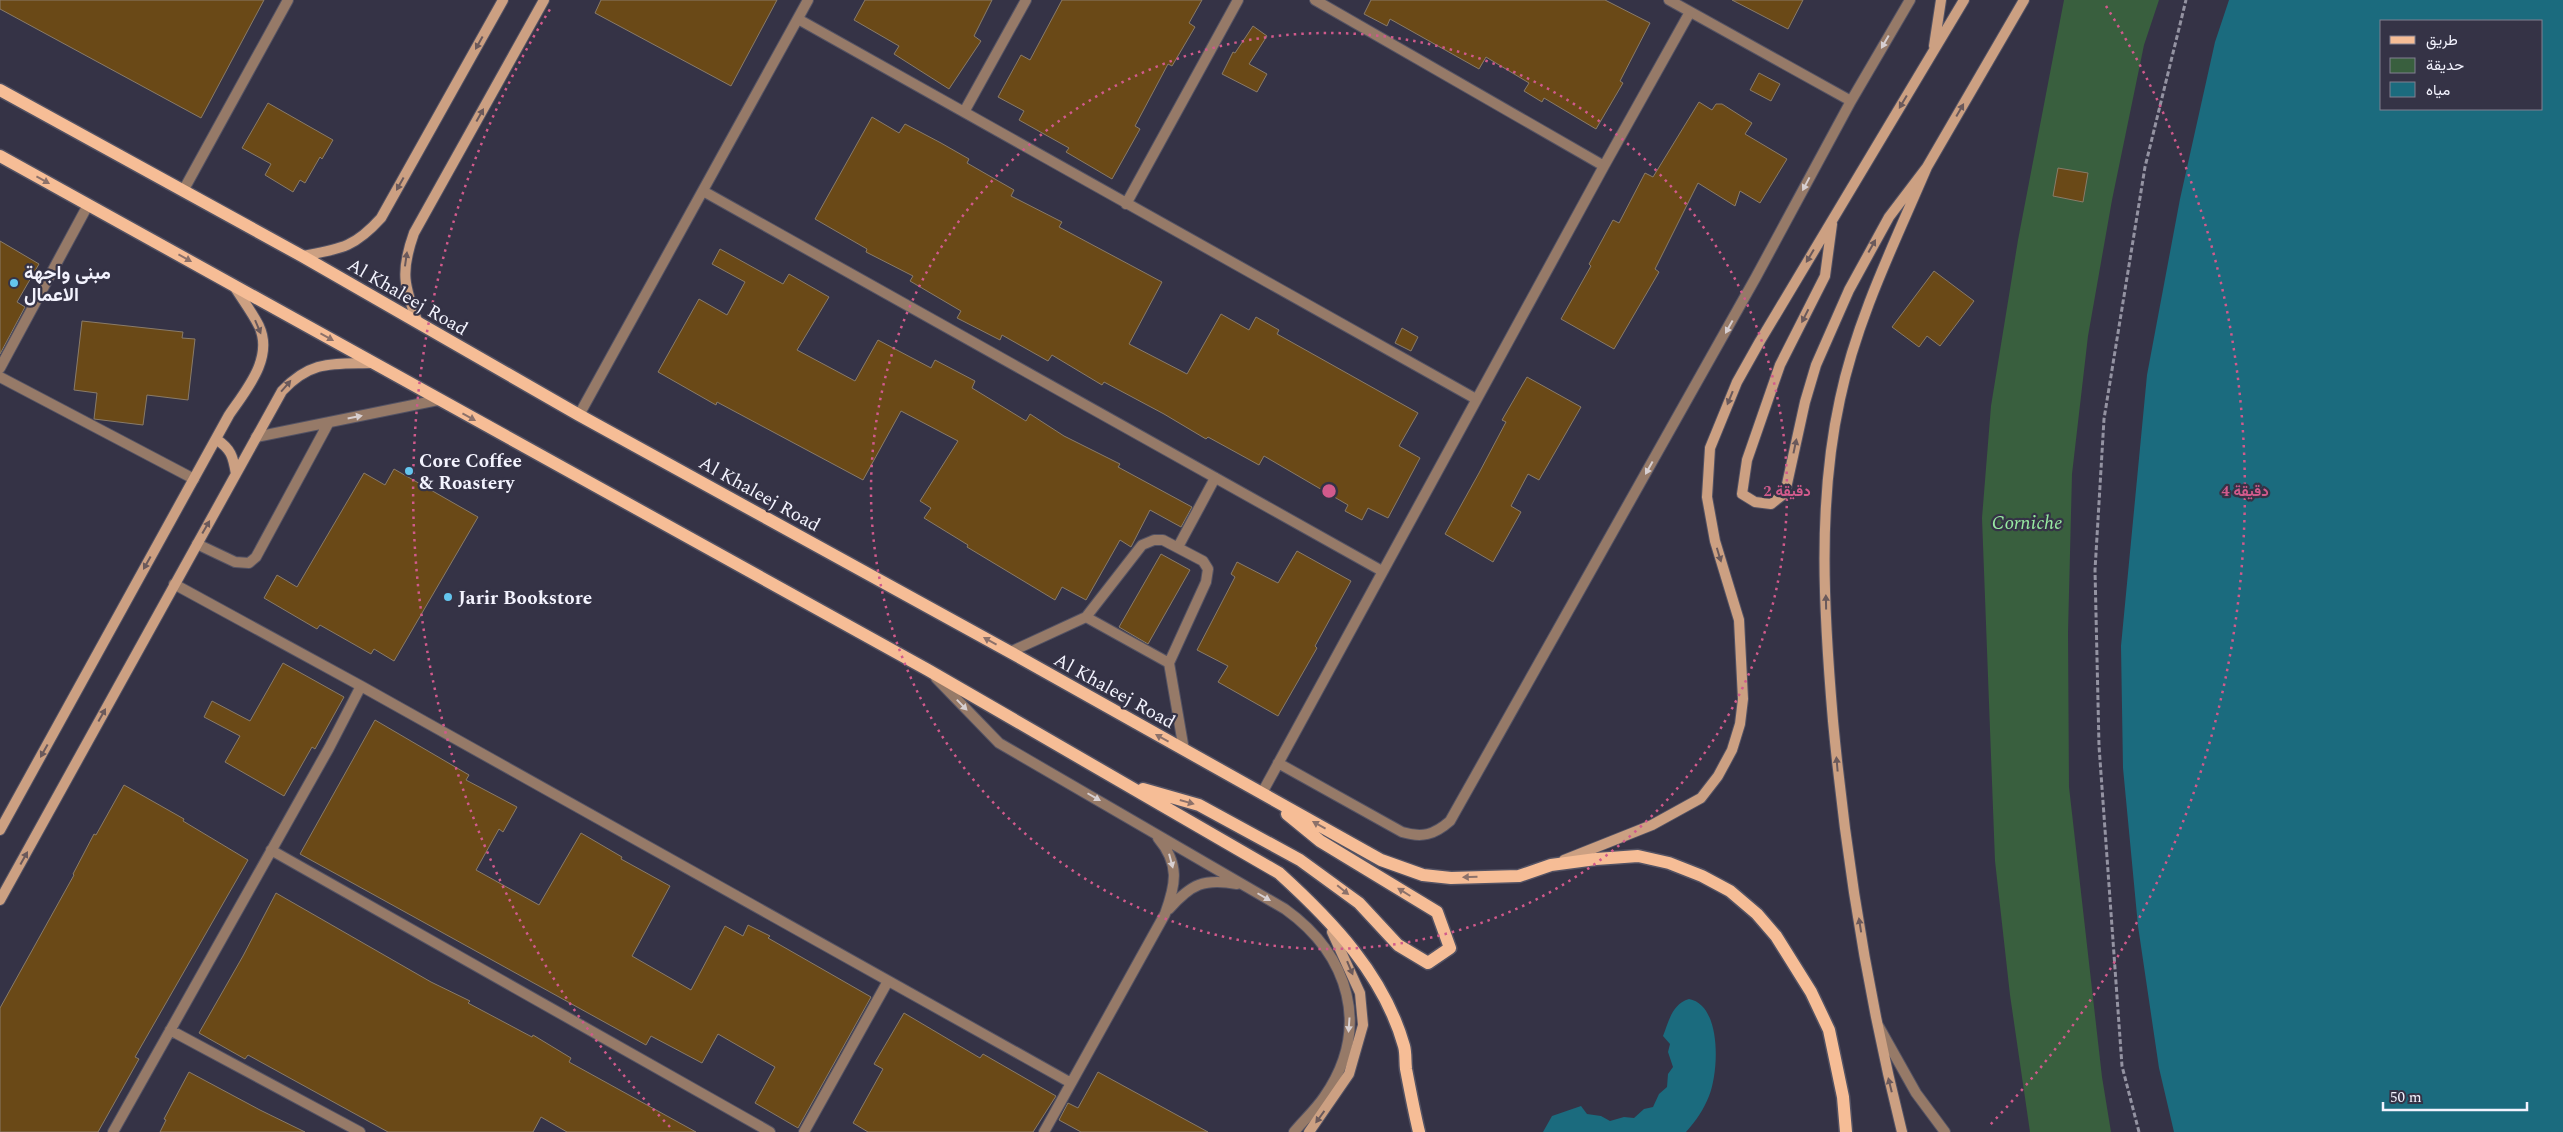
<svg xmlns="http://www.w3.org/2000/svg" width="2563" height="1132" viewBox="0 0 2563 1132" font-family="Spectral,Vazirmatn,serif">
<style>
.green{fill:#395f3e}
.water{fill:#1b6b7e;fill-rule:evenodd}
.building{fill:#6a4917;stroke:#897b69}
.lines{fill:none;stroke-linecap:round;stroke-linejoin:round}
.lane-casing{stroke:#535263;stroke-width:12}
.street-casing{stroke:#535263;stroke-width:12}
.secondary-casing{stroke:#535263;stroke-width:12}
.primary-casing{stroke:#535263;stroke-width:15}
.path{stroke:#9493a2;stroke-width:3;stroke-dasharray:5 2.5;stroke-linecap:butt}
.lane{stroke:#967a68;stroke-width:10}
.street{stroke:#967a68;stroke-width:10}
.secondary{stroke:#cca082;stroke-width:10}
.primary{stroke:#f6bd96;stroke-width:12}
.oneway{fill:#d7cfd1}
.oneway2{fill:#6a595b}
.oneway3{fill:#8c716a}
.ring{fill:none;stroke:#d15a8c;stroke-width:2.5;stroke-dasharray:2.5 5}
.poi-dot{fill:#64c5ee;stroke:#353346;stroke-width:2}
.labels{text-anchor:middle;stroke-width:4.5;stroke-linejoin:round;paint-order:stroke}
.poi-label{font-size:19px;font-weight:bold;fill:#f3f3fe;stroke:#353346;text-anchor:start}
.street-label{font-size:19px;fill:#f3f3fe;stroke:#353346}
.park-label{font-size:19px;font-style:italic;fill:#98eba2;stroke:#353346}
.centre{fill:#d15a8c;stroke:#353346;stroke-width:2.5}
.ring-label{font-size:15px;text-anchor:middle;font-weight:bold;fill:#d15a8c;stroke:#353346;stroke-width:4.5;stroke-linejoin:round;paint-order:stroke}
</style>
<rect width="100%" height="100%" fill="#353346"/>
<path class="green" d="M2064 0H2159L2144 45 2112 200 2088 336 2072 474 2068 633 2069 787 2102 1077 2111 1132H2030L2010 995 1995 861 1982 518 1991 406 2018 240Z"/>
<path class="water" d="M2229 0H2563V1132H2174L2159 1068 2138 926 2123 768 2121 646 2147 375 2180 199 2215 42ZM2542 21V109H2382V21Z
M1689 999C1722 1005 1719 1072 1709 1096 1704 1109 1696 1121 1686 1132H1543L1552 1116 1581 1106 1587 1114 1601 1116 1610 1121 1624 1117 1634 1118 1644 1109 1653 1107 1659 1094 1667 1087 1668 1074 1673 1067 1668 1052 1670 1044 1663 1036C1669 1021 1672 1004 1689 999Z"/>
<path class="building" d="M0 0H264L201 118 0 9Z
M601 0H777L731 86 595 13Z
M865 0H992L974 36 981 41 949 89 894 54 899 46 854 20Z
M1062 0H1202L1189 23 1195 27 1172 66 1168 64 1135 126 1140 129 1112 179 1066 152 1069 148 1019 120 1024 111 998 97 1021 55 1030 60Z
M1371 0H1605L1650 23 1620 81 1623 83 1596 129 1544 98 1542 102 1524 91 1529 83 1486 57 1479 69 1390 19 1387 26 1364 14Z
M1732 0H1803L1788 29Z
M1253 26 1267 36 1249 64 1267 74 1257 92 1222 74 1233 52 1235 53Z
M1759 73 1780 84 1771 101 1750 90Z
M1699 102 1712 110 1716 104H1722L1752 123 1745 134 1787 159 1760 203 1740 191 1735 206 1698 183 1655 269 1659 272 1614 349 1561 319 1591 266 1589 264 1613 220 1619 223 1645 173 1653 177Z
M268 103 333 140 322 159 320 157 305 183 300 180 293 192 265 175 271 164 242 148Z
M872 117 899 133 905 124 941 143 969 159 967 163 1014 190 1011 196 1062 222 1059 227 1162 282 1129 344 1187 374 1221 314 1249 330 1256 317 1279 330 1277 334 1418 413 1399 446 1420 458 1388 518 1368 508 1362 520 1345 511 1348 505 1264 456 1259 465 1208 437 1206 439 1164 414 1104 382 1102 385 1052 355 1048 361 1002 335 1000 340 957 318 961 311 910 281 913 276 866 252 867 249 815 219Z
M2058 168 2088 173 2083 202 2053 196Z
M0 241 39 264 17 302 25 307 0 354Z
M720 249 783 284 789 274 829 297 797 350 855 381 878 340 931 368 935 360 975 381 972 388 1026 421 1030 414 1064 436 1120 464 1118 467 1192 507 1181 527 1150 510 1131 547 1120 540 1086 600 1062 587 1055 600 967 547 968 545 924 518 931 508 920 501 958 441 901 411 863 480 717 402 716 405 658 372 699 299 727 315 745 282 712 264Z
M1934 271 1974 301 1940 346 1927 336 1919 347 1892 327Z
M82 321 183 332 182 338 195 339 188 400 147 395 143 425 94 419 97 393 74 390Z
M1402 328 1418 337 1411 351 1395 343Z
M1527 377 1581 407 1539 480 1528 474 1511 506 1521 512 1493 562 1445 534 1479 473 1506 422 1502 420Z
M394 469 478 517 394 661 374 649 371 654 320 625 317 629 264 598 277 575 297 587 364 473 385 485Z
M1297 551 1351 581 1315 646 1317 648 1278 716 1218 682 1228 666 1197 650 1235 577 1231 574 1237 562 1278 583Z
M1161 554 1190 570 1148 644 1119 627Z
M283 663 344 697 315 749 312 747 284 796 225 762 240 736 204 717 212 701 250 721Z
M375 720 469 775 466 780 517 807 503 832 499 829 476 870 539 905 581 833 622 857 621 859 670 886 632 956 691 990 725 926 743 936 748 925 770 936 768 938 871 997 798 1128 755 1103 775 1067 718 1034 702 1063 651 1036 646 1045 300 854Z
M124 785 184 819 183 821 248 860 135 1057 139 1059 98 1132H0V1008L74 875 73 874 94 834 96 835Z
M276 893 431 982 470 1001 468 1003 532 1037 533 1035 571 1058 569 1062 696 1132H567L541 1117 533 1132H388L248 1055 245 1059 199 1033 243 956Z
M904 1013 980 1058 983 1054 1056 1096 1033 1132H868L853 1123 883 1069 874 1064Z
M189 1072 260 1110 305 1132H160L166 1120 164 1119Z
M1098 1072 1208 1132H1081L1059 1120 1068 1103 1078 1108Z"/>
<g class="lines">
<defs>
<path id="lane" d="M256 437 438 400
M197 544 235 562 249 563 256 557 329 422
M1178 547 1215 478
M1086 617 1142 545 1154 540H1163L1203 561 1208 569 1206 582 1169 663
M1010 652 1086 617 1169 663 1184 750
M1879 1027 1916 1093 1945 1132"/>
<path id="street" d="M1315 0 1604 166
M1669 0 1851 101
M798 19 1476 399
M964 112 1026 0
M183 191 288 0
M703 191 1382 571
M1126 204 1238 0
M0 368 88 205
M0 377 194 479
M579 415 808 0
M174 584 361 686 1071 1083
M936 678 999 743 1285 909C1349 955 1372 1028 1324 1097 1316 1109 1304 1120 1294 1132
M1278 763 1402 832C1422 838 1434 835 1450 821L1756 277 1851 101 1910 0
M1262 793 1604 166 1690 12
M271 850 770 1132
M1169 909C1191 884 1204 878 1237 884
M170 1030 360 1132
M113 1132 329 748 361 686
M804 1132 888 981
M1044 1132 1165 914C1176 884 1180 864 1158 838"/>
<path id="secondary" d="M1934 46 1941 0
M1832 224 1825 276 1780 365 1747 460 1742 494 1755 502 1771 504 1785 493 1805 402 1816 365 1849 290 1889 217 1927 167 2024 0
M302 256C340 249 354 248 381 218L503 0
M418 323C404 286 400 272 414 233L544 0
M216 439C231 449 233 456 236 474
M0 830 229 415C246 390 274 358 259 326 252 312 242 299 234 286
M1564 860 1652 825 1701 798 1718 776 1732 750 1740 724 1743 699 1739 620 1715 541 1707 497 1710 448 1737 382 1760 341 1964 0
M0 900 282 391C311 360 332 364 372 363
M1309 1132 1349 1074 1363 1025 1360 993 1332 932
M1902 1132C1868 997 1846 859 1833 721 1824 615 1817 503 1840 399 1857 318 1895 242 1927 167"/>
<path id="primary" d="M0 90 302 256 579 415 1010 652 1381 860 1423 875 1451 878 1519 876 1551 865 1596 859 1638 856 1669 863 1702 876 1730 891 1757 914 1776 936 1811 992 1829 1030 1843 1097 1846 1132
M0 156 928 670 1279 873C1332 921 1384 975 1404 1046 1406 1053 1405 1061 1406 1069 1410 1090 1414 1111 1419 1132
M1143 789 1199 805 1300 860 1359 903 1398 945 1428 963 1450 948 1437 912 1320 841 1287 814"/>
</defs>
<use href="#lane" class="lane-casing"/>
<use href="#street" class="street-casing"/>
<use href="#secondary" class="secondary-casing"/>
<use href="#primary" class="primary-casing"/>
<path class="path" d="M2139 1132 2122 1066 2099 746 2095 570 2104 419 2145 167 2186 0"/>
<use href="#lane" class="lane"/>
<use href="#street" class="street"/>
<use href="#secondary" class="secondary"/>
<use href="#primary" class="primary"/>
</g>
<defs><path id="oneway-solid" d="M-6-.8H1V-3.2L6.5 0L1 3.2V.8H-6Z" transform="scale(1.25)"/></defs>
<g class="oneway">
<use href="#oneway-solid" transform="translate(1885 42) rotate(120)"/>
<use href="#oneway-solid" transform="translate(1806 184) rotate(118)"/>
<use href="#oneway-solid" transform="translate(1729 327) rotate(119)"/>
<use href="#oneway-solid" transform="translate(355 417) rotate(-11)"/>
<use href="#oneway-solid" transform="translate(1649 468) rotate(119)"/>
<use href="#oneway-solid" transform="translate(962 705) rotate(46)"/>
<use href="#oneway-solid" transform="translate(1094 797) rotate(30)"/>
<use href="#oneway-solid" transform="translate(1171 861) rotate(75)"/>
<use href="#oneway-solid" transform="translate(1264 897) rotate(30)"/>
<use href="#oneway-solid" transform="translate(1349 1025) rotate(94)"/>
</g>
<g class="oneway2">
<use href="#oneway-solid" transform="translate(479 43) rotate(119)"/>
<use href="#oneway-solid" transform="translate(1903 102) rotate(121)"/>
<use href="#oneway-solid" transform="translate(1960 110) rotate(-60)"/>
<use href="#oneway-solid" transform="translate(480 115) rotate(-61)"/>
<use href="#oneway-solid" transform="translate(400 184) rotate(119)"/>
<use href="#oneway-solid" transform="translate(1872 246) rotate(-61)"/>
<use href="#oneway-solid" transform="translate(1810 256) rotate(121)"/>
<use href="#oneway-solid" transform="translate(406 259) rotate(-82)"/>
<use href="#oneway-solid" transform="translate(1805 316) rotate(117)"/>
<use href="#oneway-solid" transform="translate(258 327) rotate(67)"/>
<use href="#oneway-solid" transform="translate(286 386) rotate(-49)"/>
<use href="#oneway-solid" transform="translate(1730 398) rotate(112)"/>
<use href="#oneway-solid" transform="translate(1795 446) rotate(-78)"/>
<use href="#oneway-solid" transform="translate(206 527) rotate(-60)"/>
<use href="#oneway-solid" transform="translate(1719 555) rotate(73)"/>
<use href="#oneway-solid" transform="translate(147 563) rotate(119)"/>
<use href="#oneway-solid" transform="translate(1826 602) rotate(-91)"/>
<use href="#oneway-solid" transform="translate(102 715) rotate(-61)"/>
<use href="#oneway-solid" transform="translate(44 751) rotate(119)"/>
<use href="#oneway-solid" transform="translate(1837 764) rotate(-95)"/>
<use href="#oneway-solid" transform="translate(24 858) rotate(-61)"/>
<use href="#oneway-solid" transform="translate(1860 925) rotate(-99)"/>
<use href="#oneway-solid" transform="translate(1350 968) rotate(67)"/>
<use href="#oneway-solid" transform="translate(1890 1085) rotate(-104)"/>
<use href="#oneway-solid" transform="translate(1320 1117) rotate(126)"/>
</g>
<g class="oneway3">
<use href="#oneway-solid" transform="translate(43 180) rotate(29)"/>
<use href="#oneway-solid" transform="translate(185 258) rotate(29)"/>
<use href="#oneway-solid" transform="translate(327 337) rotate(29)"/>
<use href="#oneway-solid" transform="translate(469 417) rotate(29)"/>
<use href="#oneway-solid" transform="translate(990 641) rotate(-151)"/>
<use href="#oneway-solid" transform="translate(1162 738) rotate(-151)"/>
<use href="#oneway-solid" transform="translate(1187 802) rotate(16)"/>
<use href="#oneway-solid" transform="translate(1319 825) rotate(-151)"/>
<use href="#oneway-solid" transform="translate(1470 877) rotate(178)"/>
<use href="#oneway-solid" transform="translate(1343 890) rotate(39)"/>
<use href="#oneway-solid" transform="translate(1404 892) rotate(-148)"/>
</g>
<g class="ring">
<circle cx="1329" cy="491" r="458"/>
<path d="M670 1127A916 916 0 0 1 552 6M2106 6A916 916 0 0 1 1988 1127"/>
</g>
<g class="poi-dot">
<circle cx="14" cy="283" r="5"/>
<circle cx="409" cy="471" r="5"/>
<circle cx="448" cy="597" r="5"/>
</g>
<g class="labels">
<g class="poi-label">
<text x="24" y="279">مبنى واجهة<tspan x="24" dy="22">الاعمال</tspan></text>
<text x="419" y="467">Core Coffee<tspan x="419" dy="22">&amp; Roastery</tspan></text>
<text x="458" y="604">Jarir Bookstore</text>
</g>
<g class="street-label">
<text transform="translate(408 296) rotate(30)" y="7">Al Khaleej Road</text>
<text transform="translate(760 493) rotate(29)" y="7">Al Khaleej Road</text>
<text transform="translate(1115 690) rotate(29)" y="7">Al Khaleej Road</text>
</g>
<g class="park-label">
<text x="2027" y="529">Corniche</text>
</g>
</g>
<circle cx="1329" cy="491" r="8" class="centre"/>
<g class="ring-label">
<text x="1787" y="496">2 دقيقة</text>
<text x="2245" y="496">4 دقيقة</text>
</g>
<rect x="2380" y="20" width="162" height="90" fill="#353346" stroke="#818090"/>
<rect x="2390" y="36" width="25" height="8" fill="#f6bd96" stroke="#818090"/>
<text x="2426" y="45" font-size="15" fill="#f3f3fe">طريق</text>
<rect x="2390" y="58" width="25" height="15" fill="#395f3e" stroke="#818090"/>
<text x="2426" y="70" font-size="15" fill="#f3f3fe">حديقة</text>
<rect x="2390" y="82" width="25" height="15" fill="#1b6b7e" stroke="#818090"/>
<text x="2426" y="95" font-size="15" fill="#f3f3fe">مياه</text>
<path d="M2383 1102v8h144v-8" fill="none" stroke="#f3f3fe" stroke-width="2.5"/>
<text x="2390" y="1102" font-size="15" fill="#f3f3fe" stroke="#353346" stroke-width="4" paint-order="stroke">50 m</text>
</svg>
